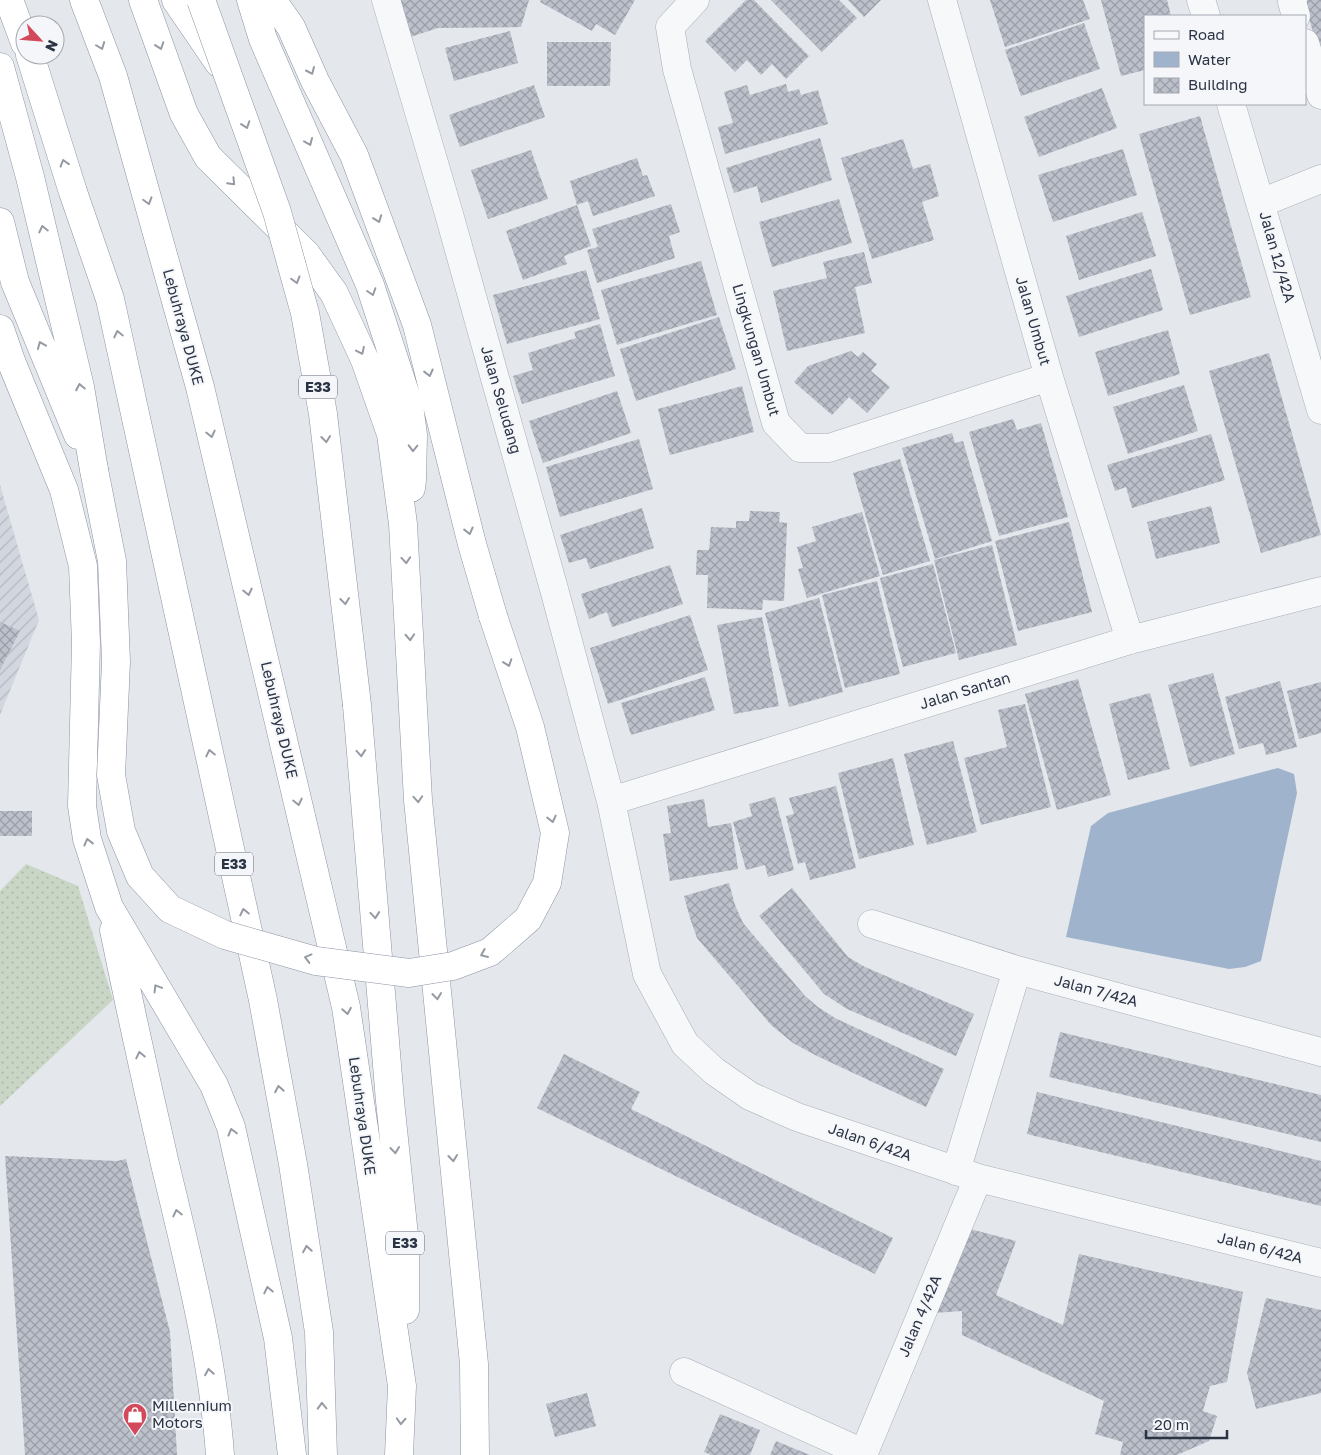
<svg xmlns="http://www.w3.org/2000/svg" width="1321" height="1455" viewBox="0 0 1321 1455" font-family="'Golos Text',sans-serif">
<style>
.industrial{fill:url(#industrial-furrows)}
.grass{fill:url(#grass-dots)}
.water{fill:#9fb4cc}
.building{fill:url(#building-cross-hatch)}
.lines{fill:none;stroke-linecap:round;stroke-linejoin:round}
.minor-casing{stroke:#a9aeb7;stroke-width:29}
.highway-casing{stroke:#8b94a3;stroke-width:29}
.minor{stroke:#f7f8fa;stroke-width:28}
.highway{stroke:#fff;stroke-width:28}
.highway-bridge-casing{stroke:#8b94a3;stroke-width:29;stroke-linecap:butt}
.highway-bridge{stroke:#fff;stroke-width:28}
.oneway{stroke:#959aa2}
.labels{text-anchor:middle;stroke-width:4;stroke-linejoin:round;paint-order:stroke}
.shield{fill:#f4f6f9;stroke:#676e7b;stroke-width:1}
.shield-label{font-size:14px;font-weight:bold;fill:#2b3445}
.street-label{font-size:15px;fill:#2b3445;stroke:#f4f6f9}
.poi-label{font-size:15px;fill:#2b3445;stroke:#f4f6f9;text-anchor:start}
</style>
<defs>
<pattern id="industrial-furrows" width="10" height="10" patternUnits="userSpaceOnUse" patternTransform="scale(1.25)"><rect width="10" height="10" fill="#d2d6de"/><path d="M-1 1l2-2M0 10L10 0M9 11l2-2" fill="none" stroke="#b4b8c0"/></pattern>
<pattern id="grass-dots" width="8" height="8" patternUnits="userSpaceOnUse" patternTransform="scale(1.25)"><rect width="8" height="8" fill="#c9d6c5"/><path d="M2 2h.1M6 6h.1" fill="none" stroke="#adb8ab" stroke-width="1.8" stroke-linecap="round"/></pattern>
<pattern id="building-cross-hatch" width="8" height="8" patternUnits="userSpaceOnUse" patternTransform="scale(1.25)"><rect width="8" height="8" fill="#bbc0ca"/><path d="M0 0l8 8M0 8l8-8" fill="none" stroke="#989da6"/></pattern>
</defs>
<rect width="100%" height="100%" fill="#e4e7ec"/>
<path class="industrial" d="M0 485 39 620 0 715Z"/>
<path class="grass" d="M26 864 78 886 113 1000 0 1106V891Z"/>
<path class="water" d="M1278 768 1294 774 1297 793 1261 961 1245 967 1229 969 1066 937 1091 826 1108 813Z"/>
<path class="building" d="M399 0H529L521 27 438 28 410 37Z
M541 0H635L615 35 596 24 592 31 540 2Z
M746 0H754L809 56 786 79 772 64 761 75 747 60 735 72 705 41Z
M771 0H839L857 18 822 52Z
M848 0H881L864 17Z
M990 0H1083L1090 19 1005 47Z
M1101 0H1167L1171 16H1145V70L1121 76Z
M1304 0H1321V58H1320Z
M1084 23 1100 69 1021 96 1005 50Z
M510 31 518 63 454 81 445 48Z
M547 42H611L610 86H547Z
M786 84 788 92 799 89 801 95 818 90 828 124 725 154 718 127 733 123 724 92 747 85 750 95Z
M534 85 545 117 460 147 449 115Z
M1102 88 1117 128 1039 157 1024 117Z
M1200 116 1251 297 1190 315 1139 134Z
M820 138 832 180 761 203 757 186 734 193 726 168Z
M903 139 913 169 930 164 939 196 922 202 934 240 872 259 841 158Z
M1123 149 1137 195 1053 222 1038 175Z
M531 150 548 199 488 219 471 170Z
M637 158 643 176 647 175 655 196 593 216 588 201 577 205 570 181Z
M839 199 852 243 772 267 759 222Z
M671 204 680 232 669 236 675 258 597 283 587 250 598 247 592 229Z
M577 205 591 246 564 256 567 264 523 280 506 231Z
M1142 212 1156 256 1079 280 1066 236Z
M864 252 872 283 855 287 865 333 787 351 773 291 827 278 823 262Z
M701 261 717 315 617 345 601 290Z
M1151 269 1163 310 1079 337 1066 296Z
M586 270 600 319 507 344 493 295Z
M719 317 736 369 636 401 620 349Z
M600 324 615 376 522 404 513 376 533 370 528 353 576 338 574 332Z
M1168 330 1180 374 1108 396 1095 352Z
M851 351 858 357 863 352 877 364 871 371 890 387 867 413 849 397 832 415 794 382 808 366Z
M1269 353 1321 535 1261 553 1209 371Z
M1184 385 1198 431 1128 454 1113 407Z
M742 386 754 432 670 455 658 409Z
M617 391 631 433 543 463 529 421Z
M1013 419 1017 430 1041 423 1068 517 999 536 969 432Z
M952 433 955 443 963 441 992 541 935 559 902 448Z
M1211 434 1225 480 1132 508 1126 487 1115 491 1107 465Z
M639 439 653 489 560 517 546 467Z
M900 459 930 561 883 575 853 473Z
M1211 506 1220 543 1156 559 1147 522Z
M642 508 654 548 590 569 586 558 569 563 560 535Z
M750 511 780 512 779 522 787 523 784 601 763 600 762 610 707 608 708 575H696L697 550H709L711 527 736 528V521H749Z
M862 512 880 576 807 598 798 569 803 568 797 547 816 541 812 527Z
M1069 522 1092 612 1018 631 995 541Z
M992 545 1017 645 959 660 934 560Z
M933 564 956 653 903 667 880 578Z
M670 565 683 604 612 627 607 612 589 619 581 594Z
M877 581 900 674 845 688 822 595Z
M819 598 843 692 789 707 765 613Z
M690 615 708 670 608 704 590 648Z
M762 617 779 706 734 714 717 625Z
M0 622 20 631 0 670Z
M1213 673 1235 754 1190 767 1168 685Z
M705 677 715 710 631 735 621 703Z
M1078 679 1111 795 1057 810 1025 694Z
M1280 681 1297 747 1266 755 1263 743 1239 749 1225 697Z
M1321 682V733L1299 739 1287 691Z
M1150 693 1170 769 1128 780 1109 704Z
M1025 704 1051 807 981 825 964 758 1007 747 998 710Z
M953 741 977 832 927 845 904 754Z
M893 758 914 845 859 859 838 773Z
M836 786 856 868 810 880 805 862 798 864 786 816 794 814 789 798Z
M775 797 794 870 768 877 765 865 746 870 733 822 752 816 749 804Z
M704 799 708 827 731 823 738 869 670 881 663 834 671 833 667 806Z
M0 811H32V836H0Z
M729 883 735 905 743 923 805 996 818 1007 835 1018 944 1069 926 1107 817 1056 793 1043 771 1025 697 938 690 918 684 896Z
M792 888 848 957 865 967 974 1014 956 1056 847 1009 824 994 759 916Z
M1060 1032 1321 1095V1142L1049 1077Z
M564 1054 640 1092 631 1109 893 1238 875 1274 537 1108Z
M1037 1092 1321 1161V1206L1027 1134Z
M5 1156 117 1161 126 1159 170 1332 177 1455H25Z
M970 1229 1016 1241 996 1295 1063 1325 1079 1254 1243 1292 1227 1382 1210 1386 1203 1411 1217 1416 1209 1441 1177 1455H1120L1123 1442 1095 1434 1104 1401 962 1335V1311L933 1313Z
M1266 1298 1321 1310V1393L1256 1409 1247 1373Z
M587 1393 596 1426 555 1437 546 1404Z
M720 1414 760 1430 750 1455H711L704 1452Z
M776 1441 810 1455H770Z"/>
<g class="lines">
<defs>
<path id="minor" d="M386 0 449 214 554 589 611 801 647 974 685 1044 714 1071 750 1096 797 1117 978 1178 1321 1263
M695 0 670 27 677 69 776 423 800 448H829L1049 377
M942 0 1049 377 1130 640
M1201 0 1206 16
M1293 0 1292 2 1296 16
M1305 43 1321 95
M1231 104 1321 410
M1261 203 1321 179
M611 801 1130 640 1321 591
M872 924 1017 970 1321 1052
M956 1171 1017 970
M684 1372 863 1453
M863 1455 978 1178"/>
<path id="highway" d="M9 0 25 43
M84 0 113 76 200 387 346 1007 402 1386 399 1455
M143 0 184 114 208 157 306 254 334 293 365 360 391 434 403 524 418 800 474 1364 475 1455
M176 0 219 63
M251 0 263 39 370 285 409 405 413 435 412 480 411 488
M272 0 291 27 315 81 354 155 417 325 472 544 493 616
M30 55 73 192 110 299 263 1000 293 1164 319 1332 323 1455
M0 67 30 177 80 387 94 470
M0 222 15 282 78 435
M0 329 11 361 64 490 83 566 86 643 82 806 87 839 109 907 214 1085 231 1127 278 1338 292 1455
M357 705 390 1101 405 1245V1310
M114 930C130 1008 147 1086 165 1164 188 1260 213 1357 220 1455"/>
</defs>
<use href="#minor" class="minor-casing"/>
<use href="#highway" class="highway-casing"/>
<use href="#minor" class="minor"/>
<use href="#highway" class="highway"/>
<defs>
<path id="highway-bridge" d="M201 0 277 212 305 313 323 414 357 705
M94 470 112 561 116 662 111 775 121 831 140 876 170 909 225 935 316 961 409 973 453 966 490 952 528 919 547 883 555 833 530 727 493 616"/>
</defs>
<use href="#highway-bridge" class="highway-bridge-casing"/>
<use href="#highway-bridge" class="highway-bridge"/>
</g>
<defs><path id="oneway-chevron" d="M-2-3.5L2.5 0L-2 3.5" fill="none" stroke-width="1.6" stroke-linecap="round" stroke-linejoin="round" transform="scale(1.25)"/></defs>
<g class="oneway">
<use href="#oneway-chevron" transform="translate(101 46) rotate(69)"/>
<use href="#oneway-chevron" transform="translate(160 46) rotate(71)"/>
<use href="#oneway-chevron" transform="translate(311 71) rotate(66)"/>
<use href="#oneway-chevron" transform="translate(246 125) rotate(71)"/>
<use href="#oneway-chevron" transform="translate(309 142) rotate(67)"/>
<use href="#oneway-chevron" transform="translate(64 163) rotate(-107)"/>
<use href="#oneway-chevron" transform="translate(232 182) rotate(46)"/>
<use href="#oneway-chevron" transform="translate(148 201) rotate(74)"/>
<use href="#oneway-chevron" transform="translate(378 219) rotate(70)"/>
<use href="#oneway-chevron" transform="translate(43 229) rotate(-103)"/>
<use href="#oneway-chevron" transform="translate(296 280) rotate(74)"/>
<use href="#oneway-chevron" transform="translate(372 292) rotate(72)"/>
<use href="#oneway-chevron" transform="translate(118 334) rotate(-103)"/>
<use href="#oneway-chevron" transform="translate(41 345) rotate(-112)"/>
<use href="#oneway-chevron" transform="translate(361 351) rotate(65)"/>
<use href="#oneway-chevron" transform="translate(429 373) rotate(76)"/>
<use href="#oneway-chevron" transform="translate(80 387) rotate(-101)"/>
<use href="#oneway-chevron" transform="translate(211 434) rotate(77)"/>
<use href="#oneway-chevron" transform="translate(326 439) rotate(83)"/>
<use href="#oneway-chevron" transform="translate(413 448) rotate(91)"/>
<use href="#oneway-chevron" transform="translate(469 531) rotate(76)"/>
<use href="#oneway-chevron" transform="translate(406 560) rotate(86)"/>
<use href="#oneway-chevron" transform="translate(248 592) rotate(77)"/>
<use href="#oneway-chevron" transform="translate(345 601) rotate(83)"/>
<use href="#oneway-chevron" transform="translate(410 637) rotate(87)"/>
<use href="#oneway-chevron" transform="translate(508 663) rotate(71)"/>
<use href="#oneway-chevron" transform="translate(210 753) rotate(-102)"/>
<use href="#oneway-chevron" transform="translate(361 753) rotate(85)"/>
<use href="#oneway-chevron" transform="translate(418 799) rotate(86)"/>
<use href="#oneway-chevron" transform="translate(298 802) rotate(77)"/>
<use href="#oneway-chevron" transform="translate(552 819) rotate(77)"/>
<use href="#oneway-chevron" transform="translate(88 842) rotate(-104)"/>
<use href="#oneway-chevron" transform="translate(244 912) rotate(-102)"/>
<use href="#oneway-chevron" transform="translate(375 915) rotate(85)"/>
<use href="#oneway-chevron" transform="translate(484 954) rotate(157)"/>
<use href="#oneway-chevron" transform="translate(308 958) rotate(-165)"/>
<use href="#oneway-chevron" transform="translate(157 988) rotate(-121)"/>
<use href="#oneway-chevron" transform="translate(437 996) rotate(84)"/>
<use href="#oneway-chevron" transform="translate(347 1011) rotate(80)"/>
<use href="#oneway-chevron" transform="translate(140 1055) rotate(-102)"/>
<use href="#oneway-chevron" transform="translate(279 1089) rotate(-100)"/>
<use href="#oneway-chevron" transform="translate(232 1132) rotate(-105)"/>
<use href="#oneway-chevron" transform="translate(395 1150) rotate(84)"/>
<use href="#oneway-chevron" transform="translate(453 1158) rotate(84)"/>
<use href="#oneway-chevron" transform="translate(177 1213) rotate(-103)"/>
<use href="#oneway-chevron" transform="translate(307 1249) rotate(-99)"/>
<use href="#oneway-chevron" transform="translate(268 1290) rotate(-102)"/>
<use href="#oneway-chevron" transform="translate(209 1372) rotate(-99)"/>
<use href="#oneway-chevron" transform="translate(322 1406) rotate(-92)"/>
<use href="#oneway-chevron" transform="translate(401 1421) rotate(93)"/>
</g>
<defs>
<symbol id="shop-pin" viewBox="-11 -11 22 30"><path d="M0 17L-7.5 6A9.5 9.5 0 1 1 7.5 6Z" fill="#d1495b" stroke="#f4f6f9"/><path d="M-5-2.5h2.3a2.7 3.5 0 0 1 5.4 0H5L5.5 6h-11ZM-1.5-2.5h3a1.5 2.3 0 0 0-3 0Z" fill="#fff"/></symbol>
</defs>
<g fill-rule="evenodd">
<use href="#shop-pin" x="121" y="1401" width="28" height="38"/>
</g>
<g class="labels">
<g class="shield">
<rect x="299" y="375.5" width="38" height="23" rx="4"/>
<rect x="215" y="852.5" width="38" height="23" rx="4"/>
<rect x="386" y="1231.5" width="38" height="23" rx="4"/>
</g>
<g class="shield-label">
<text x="318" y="392">E33</text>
<text x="234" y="869">E33</text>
<text x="405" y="1248">E33</text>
</g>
<g class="street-label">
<text transform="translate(1277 257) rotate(74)" y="5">Jalan 12/42A</text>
<text transform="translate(1033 321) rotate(74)" y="5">Jalan Umbut</text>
<text transform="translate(183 327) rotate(75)" y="5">Lebuhraya DUKE</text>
<text transform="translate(756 350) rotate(74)" y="5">Lingkungan Umbut</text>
<text transform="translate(501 400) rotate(74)" y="5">Jalan Seludang</text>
<text transform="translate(965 691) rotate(-17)" y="5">Jalan Santan</text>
<text transform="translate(279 720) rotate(77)" y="5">Lebuhraya DUKE</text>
<text transform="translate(1096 991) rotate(15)" y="5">Jalan 7/42A</text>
<text transform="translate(362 1116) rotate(82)" y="5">Lebuhraya DUKE</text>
<text transform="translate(870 1142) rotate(19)" y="5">Jalan 6/42A</text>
<text transform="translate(1260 1248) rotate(14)" y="5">Jalan 6/42A</text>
<text transform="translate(920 1316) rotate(-67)" y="5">Jalan 4/42A</text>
</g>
<g class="poi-label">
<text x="152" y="1411">Millennium<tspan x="152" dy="17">Motors</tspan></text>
</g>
</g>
<rect x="1144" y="15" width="162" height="90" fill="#f4f6f9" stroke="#a4a8b1"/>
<rect x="1154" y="31" width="25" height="8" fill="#f7f8fa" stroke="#a4a8b1"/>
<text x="1188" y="40" font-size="15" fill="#2b3445">Road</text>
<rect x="1154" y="52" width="25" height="15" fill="#9fb4cc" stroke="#a4a8b1"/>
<text x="1188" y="65" font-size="15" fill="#2b3445">Water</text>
<rect x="1154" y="78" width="25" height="15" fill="url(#building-cross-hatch)" stroke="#a4a8b1"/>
<text x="1188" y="90" font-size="15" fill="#2b3445">Building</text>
<g transform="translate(40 40) rotate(116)"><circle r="24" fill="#f4f6f9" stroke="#a4a8b1"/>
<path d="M0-4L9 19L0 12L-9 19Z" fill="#d1495b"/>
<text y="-8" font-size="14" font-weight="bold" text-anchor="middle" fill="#2b3445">N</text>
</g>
<path d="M1146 1430v8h81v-8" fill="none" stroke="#2b3445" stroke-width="2.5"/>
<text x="1154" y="1430" font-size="15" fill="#2b3445" stroke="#f4f6f9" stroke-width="4" paint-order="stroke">20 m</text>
</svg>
